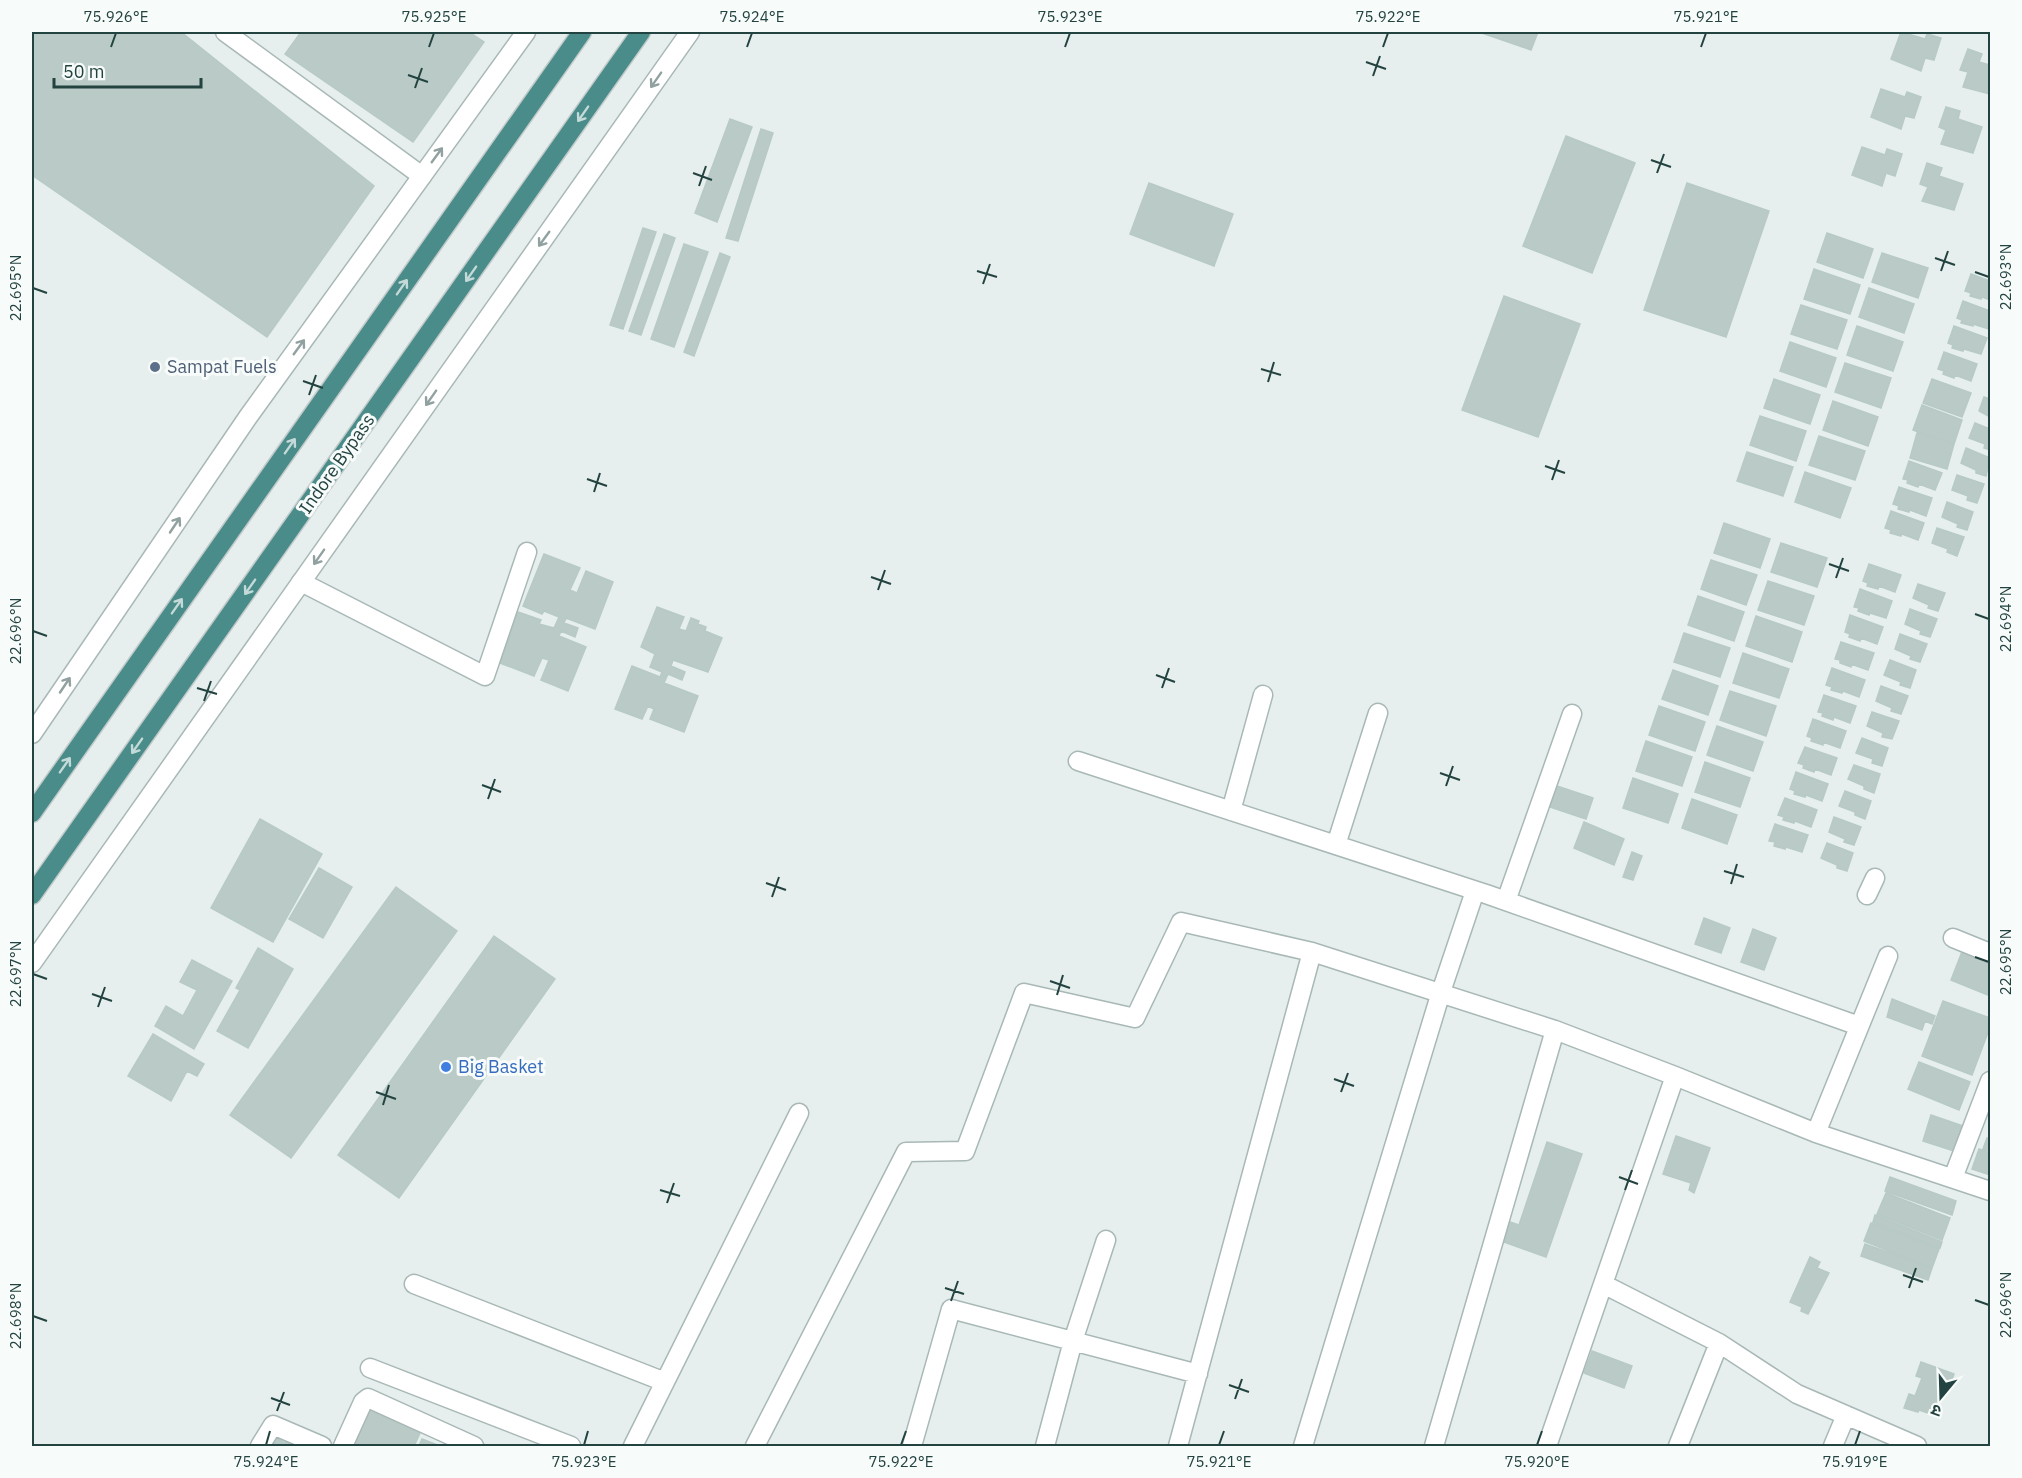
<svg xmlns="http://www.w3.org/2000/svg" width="2022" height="1478" viewBox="0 0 2022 1478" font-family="'IBM Plex Sans','Noto Sans Devanagari',sans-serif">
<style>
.building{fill:#bacac6;stroke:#b7cac5;stroke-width:1.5}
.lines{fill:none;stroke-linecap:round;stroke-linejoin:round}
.minor-casing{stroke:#a8b8b6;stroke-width:21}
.tertiary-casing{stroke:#a8b8b6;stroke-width:21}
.trunk-casing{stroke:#c1caca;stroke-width:21}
.minor{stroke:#fff;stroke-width:18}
.tertiary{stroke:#fff;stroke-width:18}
.trunk{stroke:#4a8c89;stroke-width:18}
.oneway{stroke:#91a1a0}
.oneway2{stroke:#c3dad8}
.ticks{fill:none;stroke:#234340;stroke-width:2}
.service-dot{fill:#5c6f8a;stroke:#f7fbfa;stroke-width:2}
.shop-dot{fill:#3f7fe0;stroke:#f7fbfa;stroke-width:2}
.labels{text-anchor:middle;stroke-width:6;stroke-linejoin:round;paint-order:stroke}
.service-label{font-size:18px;fill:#4e5e75;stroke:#f7fbfa;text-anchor:start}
.street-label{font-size:18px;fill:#234340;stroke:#f7fbfa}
.shop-label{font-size:18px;fill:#366cbe;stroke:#f7fbfa;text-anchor:start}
.neatline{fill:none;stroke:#234340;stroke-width:2}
.ticks-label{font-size:15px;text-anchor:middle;fill:#234340}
</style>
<rect width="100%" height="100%" fill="#e6efed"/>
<path class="building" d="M32 32H181L374 186 267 337 32 175Z
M301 32H469L484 42 413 142 285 54Z
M1479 32H1538L1531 50Z
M1901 32 1925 39 1927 34 1941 38 1934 60 1925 58 1921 71 1891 59Z
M1968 49 1982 54 1979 62 1990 65V94L1963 87 1968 72 1960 70Z
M1881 89 1905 97 1907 92 1921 97 1914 118 1905 116 1901 129 1871 117Z
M1946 107 1960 111 1958 119 1982 127 1973 153 1941 144 1946 130 1939 127Z
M730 119 752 127 717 222 695 213Z
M761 129 773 133 738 241 726 238Z
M1566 136 1635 163 1592 273 1523 246Z
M1862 147 1885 155 1887 149 1902 154 1895 176 1886 173 1882 186 1852 175Z
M1927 163 1942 168 1939 176 1963 184 1954 210 1922 201 1928 187 1920 184Z
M1149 183 1233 214 1214 266 1130 234Z
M1687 183 1769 211 1726 337 1644 310Z
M643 228 656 232 623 329 610 325Z
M1827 233 1873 249 1863 278 1817 262Z
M664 234 675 238 641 335 629 331Z
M684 244 708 252 674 347 651 339Z
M720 253 730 257 694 356 684 352Z
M1882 253 1928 268 1918 298 1872 282Z
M1814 269 1860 285 1850 314 1804 299Z
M1971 274 1990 281V300L1982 297 1981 299 1970 296 1971 293 1965 291Z
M1869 288 1914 304 1904 333 1859 317Z
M1504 296 1580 324 1538 437 1462 410Z
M1963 301 1990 311 1989 329 1973 324V326L1961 323 1962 320 1957 318Z
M1801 305 1847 320 1837 349 1791 334Z
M1857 326 1903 342 1893 371 1847 355Z
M1954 326 1987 338 1981 354 1964 349 1963 351 1952 348 1953 345 1948 343Z
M1790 342 1836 358 1826 387 1780 371Z
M1944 352 1977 364 1971 381 1955 375 1954 378 1943 374 1944 371 1938 369Z
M1845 363 1891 378 1881 408 1835 392Z
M1774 379 1820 395 1810 424 1764 408Z
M1932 379 1971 393 1962 417 1923 403Z
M1984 397 1990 399V417L1979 411Z
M1833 401 1878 417 1868 446 1823 430Z
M1922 405 1962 420 1954 444 1913 430Z
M1760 416 1806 431 1796 461 1750 445Z
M1975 423 1990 429V450L1984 448 1985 444 1969 438Z
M1917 433 1954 444 1947 469 1910 458Z
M1819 436 1865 451 1855 480 1809 465Z
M1966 448 1990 458 1986 476 1976 473V470L1961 463Z
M1747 452 1793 467 1783 496 1737 481Z
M1909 461 1942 473 1935 490 1919 484 1918 487 1907 483 1908 480 1903 479Z
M1805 472 1851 488 1840 518 1795 502Z
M1957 475 1984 484 1977 503 1967 500 1968 496 1952 490Z
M1899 487 1932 498 1926 516 1910 510 1909 512 1898 509 1899 506 1893 504Z
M1947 502 1973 512 1967 530 1957 527 1958 524 1942 517Z
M1891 511 1924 523 1918 540 1902 534 1901 536 1890 533 1891 530 1885 528Z
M1724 523 1770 539 1760 568 1714 553Z
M1937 528 1964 537 1957 556 1947 552 1948 549 1932 543Z
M1781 543 1827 558 1817 587 1771 572Z
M544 554 580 568 570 590 577 593 586 571 613 582 595 629 566 618 564 623 578 628 575 637 561 631 559 636 586 647 568 691 541 680 549 660 542 658 534 676 500 663 518 612 541 620 539 624 554 628 559 617 544 611 542 614 523 606Z
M1711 560 1757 575 1746 605 1701 589Z
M1869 564 1901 575 1895 592 1879 586 1878 589 1867 586 1868 583 1863 581Z
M1768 581 1814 596 1804 625 1758 610Z
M1918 584 1945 593 1938 611 1928 608 1929 605 1913 598Z
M1860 589 1892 601 1886 618 1870 613 1869 615 1858 611 1859 608 1854 607Z
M1698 596 1744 612 1734 641 1688 625Z
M657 607 684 617 679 629 686 631 691 618 699 621 698 624 706 627 705 631 722 638 708 672 673 660 671 666 685 672 682 680 668 674 664 683 698 696 684 732 650 719 654 709 648 706 642 719 615 709 632 666 660 677 662 672 650 667 655 654 641 647Z
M1910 609 1937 619 1930 637 1920 634 1921 631 1905 624Z
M1850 615 1883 627 1877 644 1861 638 1860 641 1849 637 1850 634 1845 632Z
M1756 616 1802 632 1792 662 1746 646Z
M1684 633 1730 648 1720 677 1674 662Z
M1900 634 1927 644 1920 662 1910 659 1911 656 1895 649Z
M1841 642 1874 653 1868 670 1851 664V667L1840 663V660L1835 659Z
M1743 653 1789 669 1779 698 1733 683Z
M1890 660 1916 670 1910 688 1900 685 1901 682 1884 675Z
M1832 668 1865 680 1859 697 1843 691 1842 693 1831 690 1832 687 1826 685Z
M1673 670 1718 686 1708 715 1662 699Z
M1881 686 1908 696 1901 714 1891 711 1892 708 1876 701Z
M1730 691 1776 706 1766 736 1720 720Z
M1824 695 1856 706 1850 723 1834 717 1833 720 1822 716 1823 713 1818 712Z
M1659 706 1705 722 1695 751 1649 735Z
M1872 712 1899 721 1892 739 1882 737 1883 733 1867 726Z
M1813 719 1846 731 1840 748 1823 742V745L1811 741 1812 738 1807 736Z
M1717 726 1763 742 1753 771 1707 755Z
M1862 738 1888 748 1882 766 1872 763 1873 759 1856 753Z
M1646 741 1692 757 1682 786 1636 771Z
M1805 747 1837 758 1831 775 1815 769 1814 772 1803 768 1804 765 1798 763Z
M1705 762 1750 778 1740 807 1695 792Z
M1854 765 1880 774 1874 793 1864 789V786L1848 779Z
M1796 772 1828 784 1822 801 1806 795 1805 797 1794 794 1795 791 1790 789Z
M1633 778 1678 794 1668 823 1623 808Z
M1551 784 1593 798 1586 819 1544 805Z
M1845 791 1871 801 1865 819 1855 815V812L1839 806Z
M1785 798 1817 810 1811 827 1795 821 1794 823 1783 820 1784 817 1778 815Z
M1692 799 1737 815 1727 844 1682 828Z
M1834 817 1861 827 1854 845 1844 842 1845 839 1829 832Z
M260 819 322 854 273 942 211 908Z
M1584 822 1624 839 1614 865 1574 848Z
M1775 824 1808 835 1802 852 1786 847 1785 849 1774 846 1775 842 1769 841Z
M1827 843 1853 853 1847 871 1837 868V865L1821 858Z
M1632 852 1642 856 1633 880 1623 877Z
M319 868 352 887 323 938 289 919Z
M396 887 457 931 291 1158 230 1115Z
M1704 918 1730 928 1721 953 1695 944Z
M1753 929 1776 938 1764 970 1741 962Z
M494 936 555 979 399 1198 338 1155Z
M1965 944 1990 954V996L1951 980Z
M258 948 293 969 248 1048 217 1031 240 990 236 988Z
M192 960 232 981 194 1049 155 1026 166 1006 183 1016 197 990 180 982Z
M1892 999 1935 1016 1932 1024 1925 1021 1922 1030 1887 1017Z
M1943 1001 1990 1018V1027L1972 1075 1922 1056Z
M153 1034 204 1064 197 1076 187 1071 171 1101 128 1076Z
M1919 1062 1970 1082 1959 1110 1908 1089Z
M1931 1115 1963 1126 1954 1151 1923 1141Z
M1676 1136 1710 1148 1694 1193 1689 1190 1691 1183 1663 1174Z
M1987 1138 1990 1139V1151L1983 1149Z
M1547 1142 1582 1154 1546 1257 1504 1242 1510 1222 1519 1225Z
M1979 1149 1990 1153V1175L1972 1169Z
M1890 1177 1956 1201 1952 1215 1885 1191Z
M1886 1193 1950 1218 1942 1240 1877 1214Z
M1875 1215 1942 1242 1940 1248 1873 1222Z
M1871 1223 1939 1249 1932 1268 1864 1241Z
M1865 1244 1932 1268 1928 1280 1861 1256Z
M1810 1257 1820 1262 1817 1268 1829 1273 1808 1314 1801 1311 1802 1307 1790 1302Z
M1592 1351 1632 1366 1624 1388 1584 1373Z
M1921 1362 1954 1374 1949 1388 1944 1386 1934 1415 1919 1410 1918 1412 1904 1408 1909 1394 1915 1396 1922 1378 1916 1376Z
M369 1409 420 1433 415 1444 419 1446 422 1439 440 1446H351Z
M271 1435 285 1443 287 1439 301 1446H265Z"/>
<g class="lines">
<defs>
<path id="minor" d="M225 32 422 176
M301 582 485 676 527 552
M1078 761 1486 894 1859 1026
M1231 811 1263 695
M1336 845 1378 713
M1867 895 1875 878
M1506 901 1572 714
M1953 938 1990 953
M1816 1133 1888 956
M1953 1178 1990 1081
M414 1284 665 1382
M1603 1284 1719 1343 1678 1446
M1719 1343 1797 1394 1917 1446
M370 1368 571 1446
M260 1446 273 1425 322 1446
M343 1446 363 1402 368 1398 474 1446
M633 1446 799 1113
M755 1446 906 1152 965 1151 1024 993 1135 1018 1181 922 1312 952 1555 1030 1675 1076 1816 1133 1990 1191
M912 1446 951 1309 1198 1374
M1045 1446 1073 1341 1106 1240
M1178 1446 1312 952
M1303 1446 1441 992 1475 891
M1434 1446 1555 1030
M1547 1446 1675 1076
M1833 1446 1846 1415"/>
<path id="tertiary" d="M32 734 248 417 526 32
M32 963 690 32"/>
<path id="trunk" d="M32 813 582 32
M32 895 641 32"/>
</defs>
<use href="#minor" class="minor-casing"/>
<use href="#tertiary" class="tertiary-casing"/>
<use href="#trunk" class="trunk-casing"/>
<use href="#minor" class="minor"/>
<use href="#tertiary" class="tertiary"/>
<use href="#trunk" class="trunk"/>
</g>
<defs><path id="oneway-shaft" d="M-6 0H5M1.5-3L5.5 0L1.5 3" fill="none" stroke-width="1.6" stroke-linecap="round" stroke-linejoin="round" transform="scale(1.5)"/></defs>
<g class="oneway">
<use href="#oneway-shaft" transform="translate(656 80) rotate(125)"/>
<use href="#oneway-shaft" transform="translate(437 155) rotate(-54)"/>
<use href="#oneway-shaft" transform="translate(544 239) rotate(126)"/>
<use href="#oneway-shaft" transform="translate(299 347) rotate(-54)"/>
<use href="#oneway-shaft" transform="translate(431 398) rotate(125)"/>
<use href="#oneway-shaft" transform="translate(175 525) rotate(-56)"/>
<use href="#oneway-shaft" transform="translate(319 557) rotate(125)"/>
<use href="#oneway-shaft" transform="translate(65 685) rotate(-56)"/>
</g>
<g class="oneway2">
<use href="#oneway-shaft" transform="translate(583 114) rotate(125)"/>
<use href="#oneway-shaft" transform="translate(471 274) rotate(125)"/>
<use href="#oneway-shaft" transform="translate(402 287) rotate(-55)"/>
<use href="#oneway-shaft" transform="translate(290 446) rotate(-55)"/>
<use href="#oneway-shaft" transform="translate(250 587) rotate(125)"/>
<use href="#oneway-shaft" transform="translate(177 606) rotate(-55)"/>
<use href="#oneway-shaft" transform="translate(137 746) rotate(125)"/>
<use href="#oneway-shaft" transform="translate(65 765) rotate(-55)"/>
</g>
<path class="ticks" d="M111 47 116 33M429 47 434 33M747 47 752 33M1065 47 1070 33M1383 47 1388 33M1701 47 1706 33M1366 62 1386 69M408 75 428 82M1373 76 1380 56M415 88 422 68M1651 160 1671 167M693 173 712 180M1657 173 1664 154M699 186 706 166M1935 258 1955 265M977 271 997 277M1941 271 1948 251M1975 272 1989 277M983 284 990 264M33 288 47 293M1261 369 1281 375M303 381 323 388M1268 382 1274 362M309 395 316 375M1545 466 1565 473M587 479 607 486M1552 480 1559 460M594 492 600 473M1829 564 1849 571M871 577 891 584M1836 578 1843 558M878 590 885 570M1975 614 1989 619M33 631 47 636M1156 675 1175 682M197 688 217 694M1162 688 1169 668M204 701 211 681M1440 773 1460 780M482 785 501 792M1446 786 1453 766M488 799 495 779M1724 871 1744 877M766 883 786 890M1731 884 1737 864M772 897 779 877M1975 957 1989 962M33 974 47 979M1050 981 1070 988M92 994 112 1001M1057 995 1063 975M98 1007 105 987M1334 1079 1354 1086M376 1092 396 1099M1341 1092 1348 1073M383 1105 389 1085M1619 1177 1638 1184M660 1190 680 1196M1625 1190 1632 1170M667 1203 674 1183M1903 1275 1923 1282M945 1288 964 1294M1909 1288 1916 1268M1975 1300 1989 1305M951 1301 958 1281M33 1316 47 1321M1229 1385 1249 1392M271 1398 290 1405M1235 1399 1242 1379M277 1411 284 1392M266 1445 270 1431M584 1445 588 1431M901 1445 906 1431M1219 1445 1224 1431M1537 1445 1542 1431M1855 1445 1860 1431"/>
<circle class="service-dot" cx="155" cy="367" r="6"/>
<circle class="shop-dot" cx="446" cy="1067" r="6"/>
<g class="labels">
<g class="service-label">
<text x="167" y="373">Sampat Fuels</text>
</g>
<g class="street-label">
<text transform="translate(337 464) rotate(-55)" y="6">Indore Bypass</text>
</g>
<g class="shop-label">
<text x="458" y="1073">Big Basket</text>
</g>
</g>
<rect width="2022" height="1478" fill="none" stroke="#f7fbfa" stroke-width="66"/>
<g transform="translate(1941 1397) rotate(199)" stroke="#f7fbfa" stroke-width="4.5" paint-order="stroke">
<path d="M0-4.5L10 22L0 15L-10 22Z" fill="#234340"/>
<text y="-9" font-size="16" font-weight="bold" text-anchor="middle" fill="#234340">उ</text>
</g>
<path d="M54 78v9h147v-9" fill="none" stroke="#234340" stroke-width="3"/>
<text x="63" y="78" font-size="18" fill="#234340" stroke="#f7fbfa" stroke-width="4.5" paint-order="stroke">50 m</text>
<rect x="33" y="33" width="1956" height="1412" class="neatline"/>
<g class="ticks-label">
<text x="116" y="22">75.926°E</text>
<text x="434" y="22">75.925°E</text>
<text x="752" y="22">75.924°E</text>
<text x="1070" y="22">75.923°E</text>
<text x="1388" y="22">75.922°E</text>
<text x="1706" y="22">75.921°E</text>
<text transform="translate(2006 277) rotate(-90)" y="5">22.693°N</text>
<text transform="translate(16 288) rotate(-90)" y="5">22.695°N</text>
<text transform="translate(2006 619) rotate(-90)" y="5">22.694°N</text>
<text transform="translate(16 631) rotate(-90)" y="5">22.696°N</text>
<text transform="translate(2006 962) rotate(-90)" y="5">22.695°N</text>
<text transform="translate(16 974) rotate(-90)" y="5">22.697°N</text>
<text transform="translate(2006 1305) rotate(-90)" y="5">22.696°N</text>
<text transform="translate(16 1316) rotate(-90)" y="5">22.698°N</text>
<text x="266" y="1467">75.924°E</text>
<text x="584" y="1467">75.923°E</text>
<text x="901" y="1467">75.922°E</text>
<text x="1219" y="1467">75.921°E</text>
<text x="1537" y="1467">75.920°E</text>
<text x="1855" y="1467">75.919°E</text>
</g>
</svg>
